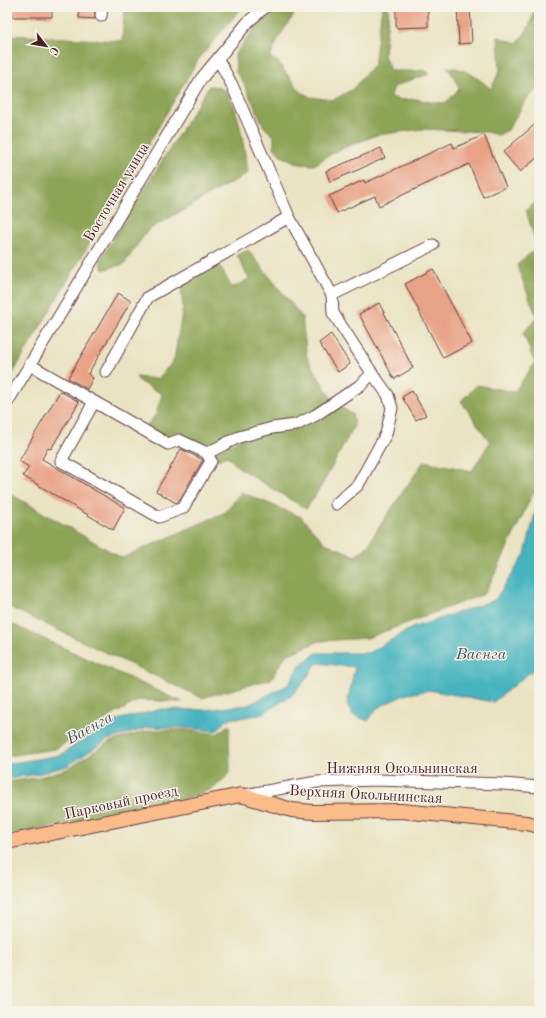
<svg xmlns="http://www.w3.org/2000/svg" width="546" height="1018" viewBox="0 0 546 1018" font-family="'Old Standard TT',serif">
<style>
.forest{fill:#8ca456;stroke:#6b6240}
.water{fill:#45b4bf;stroke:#486a75}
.building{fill:#e8a285}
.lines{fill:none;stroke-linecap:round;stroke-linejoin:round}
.minor-casing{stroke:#623c42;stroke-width:13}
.major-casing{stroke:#623c42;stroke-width:16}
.minor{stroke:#fff;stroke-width:11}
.major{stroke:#fabc8b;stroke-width:14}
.labels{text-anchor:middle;stroke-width:3;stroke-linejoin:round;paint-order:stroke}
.street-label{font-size:15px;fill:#4a1f2b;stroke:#f7f3e8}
.water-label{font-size:16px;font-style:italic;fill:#48535f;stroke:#f7f3e8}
</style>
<rect width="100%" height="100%" fill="#f7f3e8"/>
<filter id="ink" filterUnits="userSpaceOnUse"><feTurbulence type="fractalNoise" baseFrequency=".025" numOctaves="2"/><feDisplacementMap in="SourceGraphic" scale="8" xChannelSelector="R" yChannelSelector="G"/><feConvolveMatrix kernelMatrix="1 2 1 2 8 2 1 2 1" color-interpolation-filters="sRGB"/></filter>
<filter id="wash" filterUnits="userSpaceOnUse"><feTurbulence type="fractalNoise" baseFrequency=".012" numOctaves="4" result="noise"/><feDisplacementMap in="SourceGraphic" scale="16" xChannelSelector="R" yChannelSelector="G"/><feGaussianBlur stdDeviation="0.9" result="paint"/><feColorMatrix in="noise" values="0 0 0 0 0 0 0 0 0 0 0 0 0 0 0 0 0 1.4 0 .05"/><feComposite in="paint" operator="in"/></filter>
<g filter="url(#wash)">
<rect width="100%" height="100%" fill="#eae3c3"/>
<path class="forest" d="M125 7H242L198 60 7 383V35L122 41Z
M273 7H299L279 37 270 58 277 61 301 92 310 97 333 100 353 89 374 64 382 7H389L384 55 390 71H412L425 70 430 74 408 81 394 87 390 97 402 100 416 99 431 102 445 103 459 89 454 77 447 67C466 68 478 78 491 89L500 70 498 37 517 43C527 32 533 22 534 7H539V90L535 91 524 103 508 130 498 135 486 132 422 129 377 135 338 150 314 165 300 164 281 156 274 147V136L264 127 244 84 236 72 235 54 269 10Z
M209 86C215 86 221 87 226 92 240 109 244 150 248 173L148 230 124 264 103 270 100 260Z
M539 200V492L533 493 497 570 484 594 367 638 320 641 286 655 271 679 202 698 7 606V492L122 558 226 512 241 492 301 517 325 543 356 556 369 545 373 536 424 461 472 471 490 442 461 401 477 385 514 392 535 363 523 333 537 318 517 265 537 247 526 210Z
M248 250 302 317 307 358 332 399 313 414 208 448 166 440 146 427 156 414 162 394 140 382 136 377 158 379 174 360 183 307 181 287 218 263 232 288 249 279 237 255Z
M339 406 352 414 354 426 322 485 306 509 239 468 227 456 217 460 212 453 239 440Z
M7 622 182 702 139 700 55 749 7 756Z
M228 725 231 727 229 731 230 773 214 788 191 797 38 830 7 835V782L36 778 67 769 109 742 151 730H187L217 734Z"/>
<path class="water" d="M538 501H539V665L493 702 429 690 404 695 377 708 368 721 353 715 347 704 355 667 317 663 303 683 291 696 260 715 228 719 216 731 187 728 151 727 107 740 67 766 37 774 7 779V764L61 755 78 743 120 719 162 709 203 710 248 705 288 685 301 664 317 653H368L412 628 495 600 525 554Z"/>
<g id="blocks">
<path class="building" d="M7 7H52V17H7Z
M79 7H95V19L79 18Z
M396 7H428V27L396 28Z
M457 7H470L472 43 459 44Z
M539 121V156L520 172 503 152Z
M484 135 506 187 483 197 469 164 379 206 375 196 337 213 329 196 364 180 365 183 452 143 454 148Z
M381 148 385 158 330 182 326 171Z
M433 269 472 343 443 358 405 284Z
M118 293 131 301 88 374 93 378 87 389 68 378Z
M379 303 413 368 394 379 359 314Z
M331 334 350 364 338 372 319 343Z
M60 391 79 402 51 449 48 448 42 459 125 508 113 530 23 476 29 467 19 461Z
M412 391 426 415 416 420 402 397Z
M181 449 203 460 178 502 176 503 156 491Z"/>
</g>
</g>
<g filter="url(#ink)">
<use href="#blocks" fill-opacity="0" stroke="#623c42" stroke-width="1"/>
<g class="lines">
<defs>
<path id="minor" d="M101 16 102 7
M218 59 232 85 289 217 332 295 433 245
M332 295 333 313 372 373 388 395 392 408 386 434 358 485 336 504
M30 365 168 444 179 440 207 453 211 461 183 508 159 517 61 461 94 402
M106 372 148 297 289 217
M7 403 201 79 248 22 265 7
M207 453 239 437 272 428 296 425 316 415 362 384 372 373
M244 795 317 782 375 780 503 784 539 787"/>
<path id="major" d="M7 842 241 795 292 810 313 812 401 811 527 823 539 826"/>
</defs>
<use href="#minor" class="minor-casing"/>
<use href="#major" class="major-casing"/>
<use href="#minor" class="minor"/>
<use href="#major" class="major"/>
</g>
</g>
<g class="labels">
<g class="street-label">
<text transform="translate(116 192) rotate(-59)" y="5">Восточная улица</text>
<text x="402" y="773">Нижняя Окольнинская</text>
<text transform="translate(366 794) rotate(3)" y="5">Верхняя Окольнинская</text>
<text transform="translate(121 802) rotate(-12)" y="5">Парковый проезд</text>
</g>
<g class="water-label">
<text x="481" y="659">Ваенга</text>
<text transform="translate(89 727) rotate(-29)" y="6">Ваенга</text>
</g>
</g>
<rect width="546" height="1018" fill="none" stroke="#f7f3e8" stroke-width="24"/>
<g transform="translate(46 46) rotate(121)" stroke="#f7f3e8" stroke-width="3" paint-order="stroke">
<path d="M0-3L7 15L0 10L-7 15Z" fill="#4a1f2b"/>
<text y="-6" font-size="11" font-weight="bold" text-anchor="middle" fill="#4a1f2b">С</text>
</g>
</svg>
